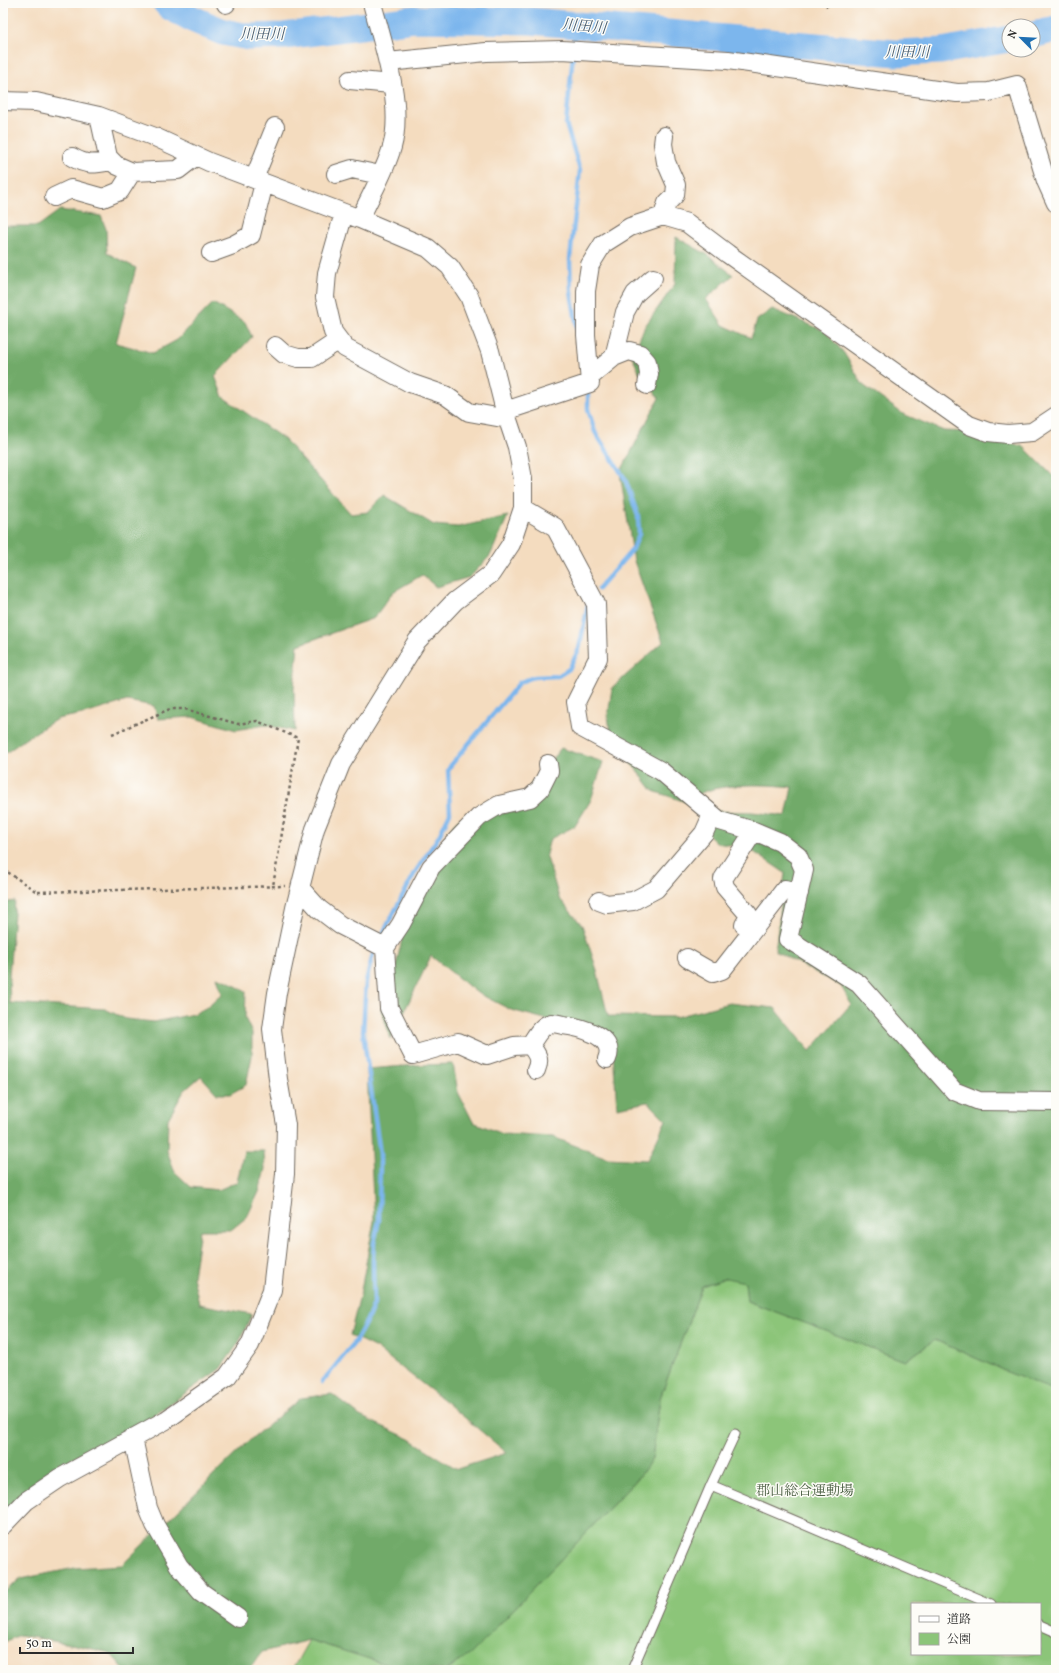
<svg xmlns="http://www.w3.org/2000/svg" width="1059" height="1673" viewBox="0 0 1059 1673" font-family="Vollkorn,'Noto Serif JP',serif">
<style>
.green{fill:#8cc579;stroke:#5c7852;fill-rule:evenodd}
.forest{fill:#71aa69;stroke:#4e6a4a}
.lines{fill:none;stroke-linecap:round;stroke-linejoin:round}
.stream{stroke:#7cb6ed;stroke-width:4.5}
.river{stroke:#7cb6ed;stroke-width:27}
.lane-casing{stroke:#71695f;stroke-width:11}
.street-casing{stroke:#71695f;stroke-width:20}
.path{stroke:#71695f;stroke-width:2.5;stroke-dasharray:3 3;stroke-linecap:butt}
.lane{stroke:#fff;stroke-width:9}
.street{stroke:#fff;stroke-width:18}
.labels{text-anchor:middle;stroke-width:3;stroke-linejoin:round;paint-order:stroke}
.park-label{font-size:14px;fill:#4d6146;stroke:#fdfcf7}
.water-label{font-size:15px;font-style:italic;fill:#475c6f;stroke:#fdfcf7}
</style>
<rect width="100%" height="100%" fill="#fdfcf7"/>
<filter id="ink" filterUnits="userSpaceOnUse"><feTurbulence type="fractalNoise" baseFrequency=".025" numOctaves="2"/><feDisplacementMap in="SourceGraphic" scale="8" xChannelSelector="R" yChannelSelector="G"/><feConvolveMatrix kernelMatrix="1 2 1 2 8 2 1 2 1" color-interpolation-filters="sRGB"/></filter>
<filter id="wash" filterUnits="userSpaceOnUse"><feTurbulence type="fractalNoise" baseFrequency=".012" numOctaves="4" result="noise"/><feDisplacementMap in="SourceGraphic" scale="16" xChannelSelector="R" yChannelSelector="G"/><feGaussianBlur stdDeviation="0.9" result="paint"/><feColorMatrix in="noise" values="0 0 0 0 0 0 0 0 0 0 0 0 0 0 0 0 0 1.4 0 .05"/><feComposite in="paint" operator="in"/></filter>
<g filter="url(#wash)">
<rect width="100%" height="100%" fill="#f4dcbf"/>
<path class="green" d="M726 1277 745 1282 747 1301 905 1361 935 1340 1007 1372 1056 1391V1670H446L471 1654 639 1477 652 1459 660 1398 702 1286ZM912 1604H1040V1654H912Z
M309 1640 405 1670H292Z"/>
<path class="forest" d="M60 210 101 216 106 229 107 253 136 268 116 343 153 353 177 340 213 303 245 322 252 337 215 376 223 397 284 439 351 514 368 512 384 495 434 525 458 527 508 516 490 556 470 577 436 587 422 575 393 592 374 618 298 645 294 688 295 731 265 725 236 730 192 717 158 719 154 706 127 701 88 713 57 719 28 737 3 755V226H38Z
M676 237 708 255 733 275 706 299 723 325 751 338 757 320 772 309 825 331 844 353 863 385 903 414 944 431 977 432 1024 447 1056 479V1391L1007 1372 935 1340 905 1361 747 1301 745 1282 726 1278 702 1286 660 1398 652 1459 639 1477 471 1654 446 1670H405L309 1640 262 1652 249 1670H125L110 1653 76 1645 19 1635 3 1643V1593L20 1579 75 1568 122 1565 252 1438 301 1398 332 1394 360 1416 410 1439 457 1469 507 1453 446 1402 376 1348 350 1335 360 1295 374 1221 367 1069 417 1065 453 1064 458 1092 473 1122 503 1134 553 1137 607 1158 647 1160 666 1120 648 1102 617 1108 612 1037 511 1010 476 992 431 956 391 1039 381 1010 394 974 406 922 430 859 457 820 498 800 525 792 561 748 603 762 591 800 575 826 550 839 546 854 559 898 582 925 596 967 608 1016 676 1017 729 1003 775 1008 810 1051 851 1004 841 986 775 951 785 873 748 848 716 843 697 821 714 811 752 812 786 816 792 787C767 784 725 783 701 793 697 795 693 800 689 803L653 791 636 769 612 745 608 716 612 688 663 642 634 561 620 473 659 398 640 374 632 356 645 326 675 284Z
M15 901 9 976 10 1003 105 1009 126 1019 154 1022 194 1014 209 1006 222 994 217 977 228 981 246 992 245 1018 252 1033V1056L246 1085 230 1094H217L201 1076 184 1091 168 1119 167 1151 175 1172 191 1187 218 1190 237 1182 244 1151H264L265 1169 259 1192 247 1217 231 1230H200L193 1277 199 1304 252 1314 238 1344 220 1369 141 1424 52 1469 16 1499 3 1514V903Z"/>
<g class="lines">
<path class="stream" d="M574 47 575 25
M573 55 566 124 580 170 570 259 571 292 578 333
M588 394V409L595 432 625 479 638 516 639 534 633 549 598 589
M381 937 416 871 439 836 450 813 448 770 451 765 520 682 534 677 558 676 569 669 579 649 588 605
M322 1382 355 1342 367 1320 374 1304 373 1261 374 1243 379 1220 380 1154 363 1032 366 981 373 954"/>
<path class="river" d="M166 3 170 7 195 20 223 32 249 37 284 36 414 19 531 21 896 53 941 51 1009 39
M1033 35 1056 29"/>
</g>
</g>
<g filter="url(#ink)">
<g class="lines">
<defs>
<path id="lane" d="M711 1485 991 1604
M1040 1625 1056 1632
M632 1670 711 1485 735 1434"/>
<path id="street" d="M226 4V3
M388 62 486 52 562 50 728 60 957 93 989 92 1017 85 1046 181 1056 203
M350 80 391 84
M3 101 36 102 99 116 155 137 209 162 360 219 428 248 450 267 469 296 490 351 505 411 517 447 523 479V508L511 544 491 574 455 601 417 641 341 764 315 829 295 908 277 993 272 1029 278 1079 286 1125 285 1174 272 1290 250 1345 227 1377 166 1420 60 1478 26 1501 3 1525
M99 116 108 157 116 165 132 172 178 170 196 156
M72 157C87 166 95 164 111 161
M336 174 352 169 380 175
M254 179 275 127
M54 197 71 189 103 198 120 191 132 172
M344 213 327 273 325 297 333 332 345 348 410 383 445 395 469 412 508 419
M663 216 667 203 675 195 676 185 666 162 663 144 664 136
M360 219C370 196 385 172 392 147 404 105 383 44 372 3
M211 253 233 245 251 235 264 183
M275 346 284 354 298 358H312L339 340
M614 357 629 351 640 354 647 362 649 374 647 385
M590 377 614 357 625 312 635 294 653 278
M505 411 590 383 586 335V291L590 265 603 244 630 227 663 216 687 223 728 254 969 425 988 432 1008 434 1032 432 1056 416
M523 508 555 527 596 604 598 658 576 702 580 727 661 771 720 821 754 831 780 842 798 856 804 870 788 939 859 984 954 1091 979 1101 1056 1102
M300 888 319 909 340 925 385 948 389 1008 413 1055 458 1042 487 1055 514 1046 530 1045C535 1038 541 1025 551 1023 554 1023 559 1024 563 1025 579 1027 617 1036 607 1059
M599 901 607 904 633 901 656 889 704 833 712 815
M744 925 747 920 748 914 725 887 723 879 754 831
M385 948 401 924 431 867 479 817 499 805 530 798 540 789 549 771 548 764
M687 958 713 973 722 970 785 889 799 893
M530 1045C537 1054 541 1059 536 1070
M133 1438 148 1508 155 1525 179 1566 201 1592 238 1618"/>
</defs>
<use href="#lane" class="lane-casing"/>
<use href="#street" class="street-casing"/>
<path class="path" d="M827 7V3
M112 734 170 709H185L238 724 257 721 298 738 273 886
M3 869 37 892 285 886"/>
<use href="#lane" class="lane"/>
<use href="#street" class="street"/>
</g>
</g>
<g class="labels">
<g class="park-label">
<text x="805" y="1495">郡山総合運動場</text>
</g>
<g class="water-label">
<text transform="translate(584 26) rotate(5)" y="5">川田川</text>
<text x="262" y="39">川田川</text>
<text x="907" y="57">川田川</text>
</g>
</g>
<rect width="1059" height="1673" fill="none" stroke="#fdfcf7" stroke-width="16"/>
<rect x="911" y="1603" width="130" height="52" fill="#fdfcf7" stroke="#a9a8a5"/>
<rect x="919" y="1616" width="20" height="6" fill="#ffffff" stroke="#a9a8a5"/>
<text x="947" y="1623" font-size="12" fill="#2b2b2b">道路</text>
<rect x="919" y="1633" width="20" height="12" fill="#8cc579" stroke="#a9a8a5"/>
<text x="947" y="1643" font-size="12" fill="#2b2b2b">公園</text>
<g transform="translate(1021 38) rotate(294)"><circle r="19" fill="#fdfcf7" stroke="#a9a8a5"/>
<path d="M0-3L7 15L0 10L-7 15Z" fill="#1f6fb2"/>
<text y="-6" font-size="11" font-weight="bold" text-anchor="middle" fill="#2b2b2b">N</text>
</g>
<path d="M20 1647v6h113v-6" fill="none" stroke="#2b2b2b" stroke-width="2"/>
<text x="26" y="1647" font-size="12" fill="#2b2b2b" stroke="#fdfcf7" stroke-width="3" paint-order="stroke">50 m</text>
</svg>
